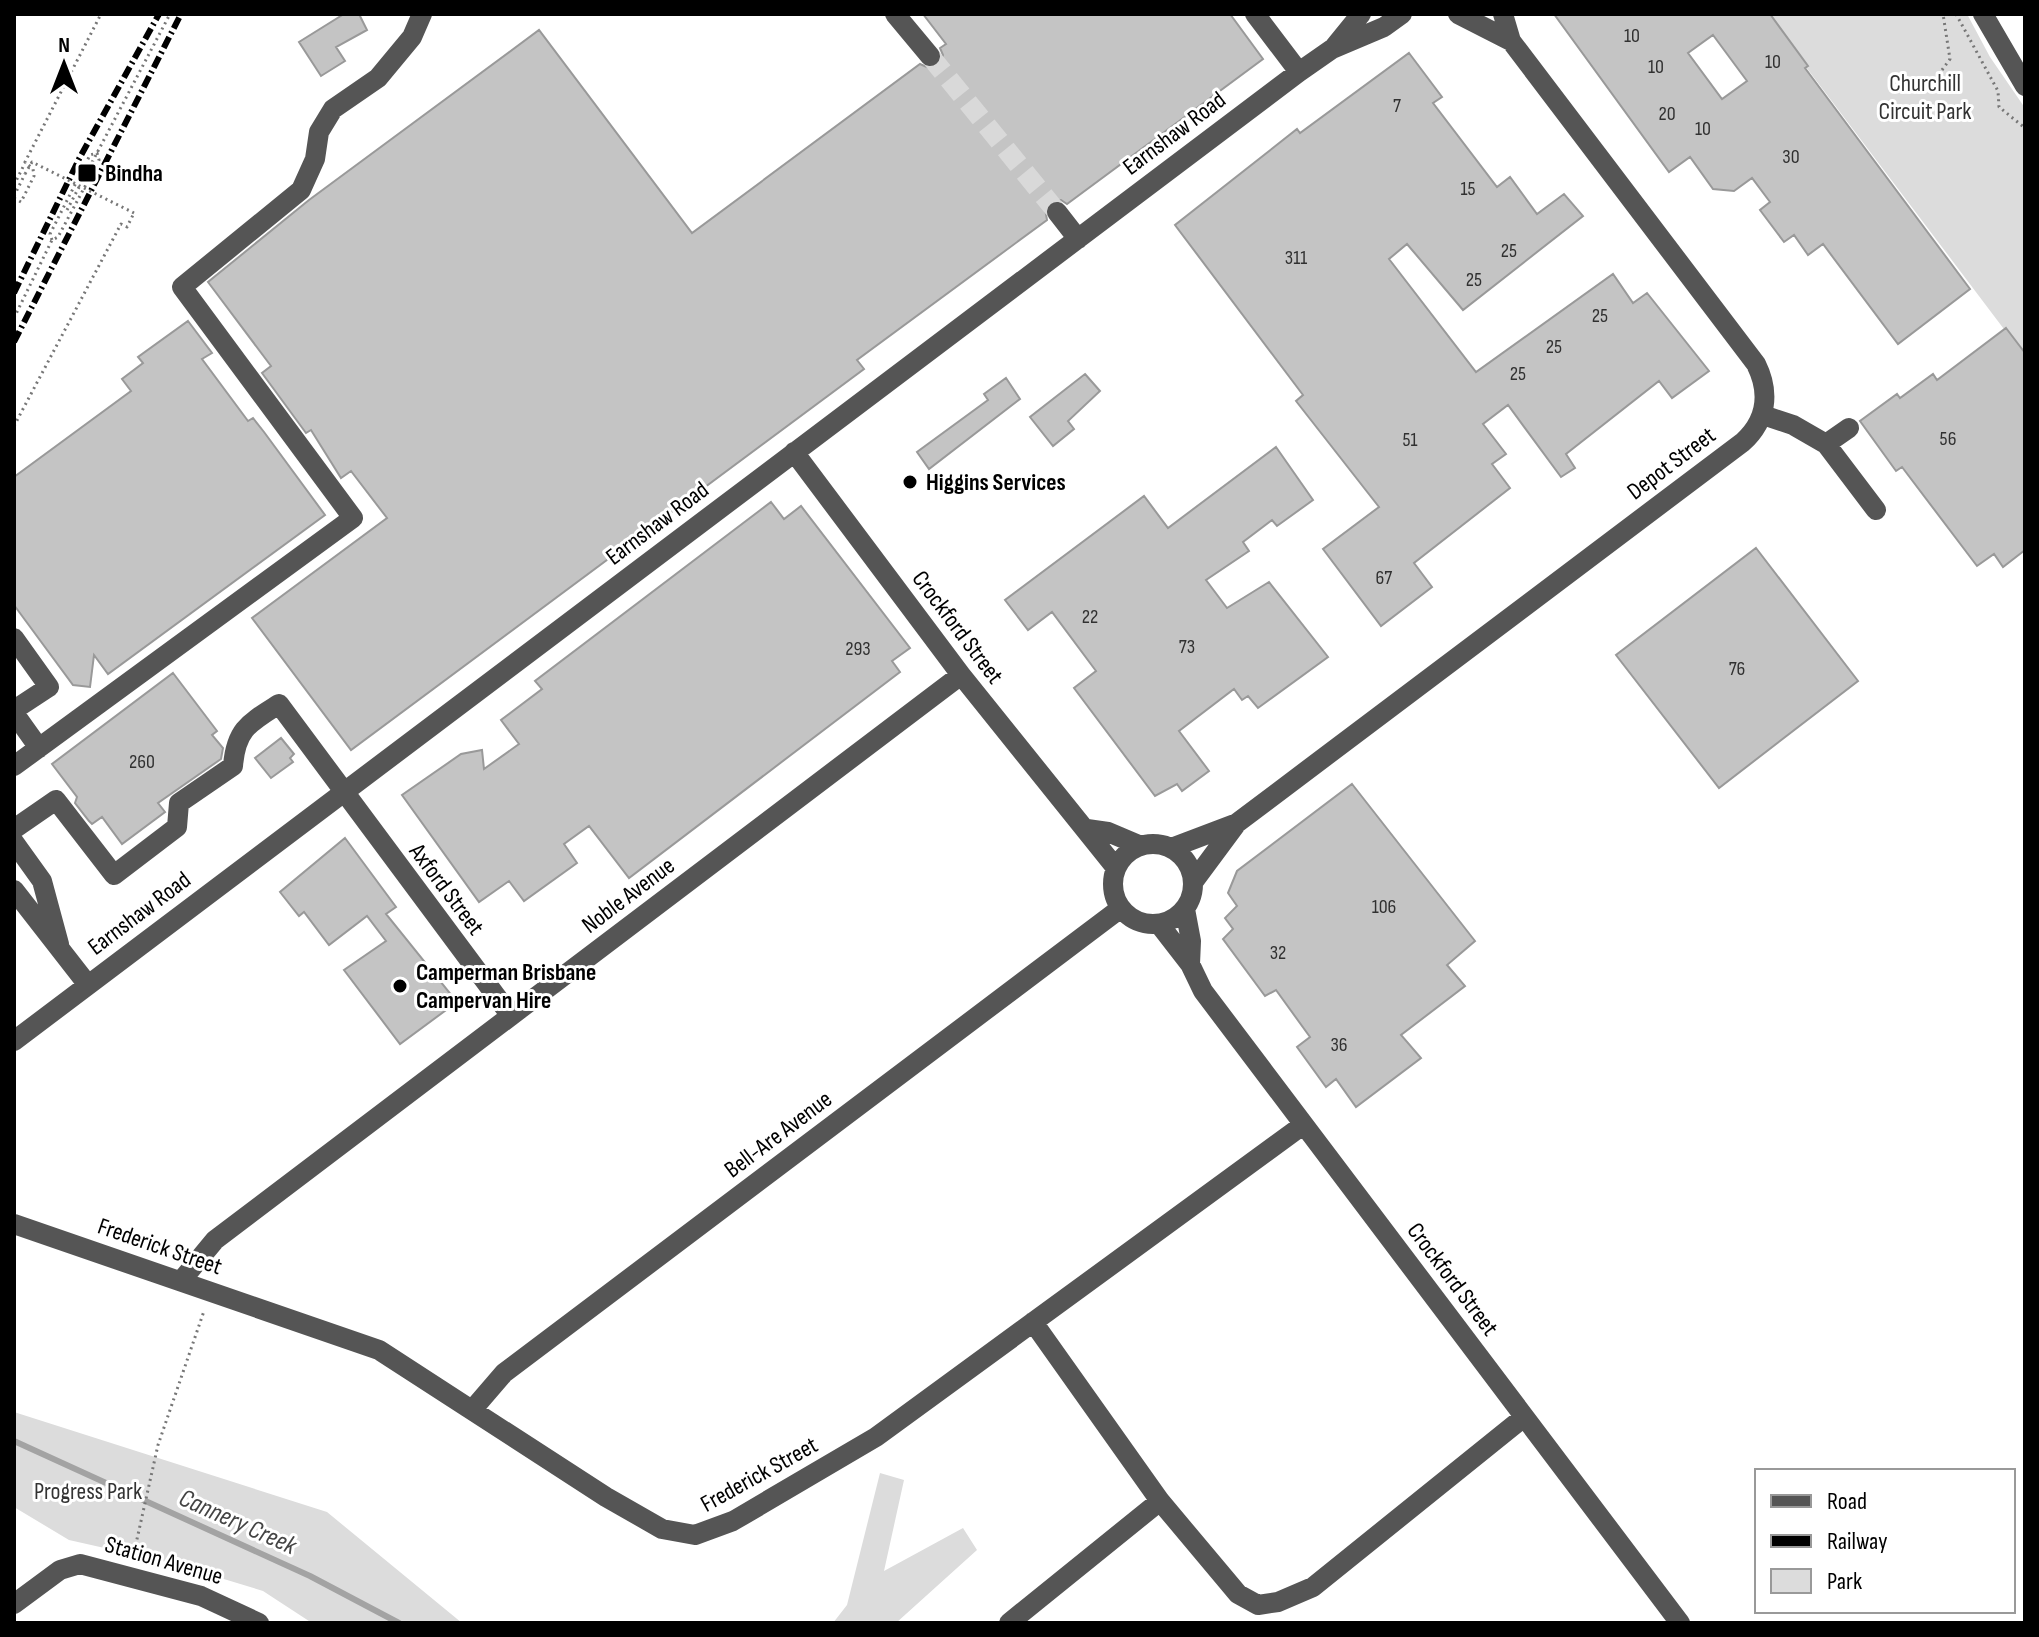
<svg xmlns="http://www.w3.org/2000/svg" width="2039" height="1637" viewBox="0 0 2039 1637" font-family="'Sofia Sans Condensed',sans-serif">
<style>
.green{fill:#dcdcdc}
.lines{fill:none;stroke-linecap:round;stroke-linejoin:round}
.stream{stroke:#a3a3a3;stroke-width:6}
.building{fill:#c4c4c4;stroke:#999;stroke-width:2;fill-rule:evenodd}
.minor-tunnel{stroke:#d9d9d9;stroke-width:20;stroke-dasharray:20 10;stroke-linecap:butt}
.path{stroke:#777;stroke-width:3;stroke-dasharray:2 4;stroke-linecap:butt}
.minor{stroke:#555;stroke-width:20}
.rail{stroke:#000;stroke-width:6;stroke-dasharray:12 4 2 4;stroke-linecap:butt}
.path-bridge{stroke:#777;stroke-width:3;stroke-dasharray:2 4;stroke-linecap:butt}
.poi-dot{fill:#000;stroke:#fff;stroke-width:3}
.labels{text-anchor:middle;stroke-width:6;stroke-linejoin:round;paint-order:stroke}
.number-label{font-size:20px;fill:#313131}
.park-label{font-size:24px;fill:#333;stroke:#fff}
.street-label{font-size:24px;fill:#000;stroke:#fff}
.poi-label{font-size:24px;font-weight:bold;fill:#000;stroke:#fff;text-anchor:start}
.water-label{font-size:26px;font-style:italic;fill:#444;stroke:#fff}
</style>
<rect width="100%" height="100%" fill="#fff"/>
<path class="green" d="M1766 14H1967L1990 57 2025 108V357Z
M14 1412 327 1512 462 1623H312L263 1591 171 1563 69 1540 14 1507Z
M880 1473 904 1480 884 1571 963 1528 977 1550 896 1623H833L847 1605Z"/>
<g class="lines">
<path class="stream" d="M14 1441 310 1576 399 1623"/>
</g>
<path class="building" d="M344 14H359L367 30 336 47 345 61 321 76 299 42Z
M923 14H1230L1263 59 1067 204 1061 200 1050 201 1045 208 1047 220 857 360 864 369 351 750 252 618 387 518 351 471 341 478 311 430 306 433 262 373 271 366 208 282 309 200 539 30 692 233 920 64 931 69 939 65 943 55 940 48 946 44Z
M1554 14H1770L1808 66 1805 68 1970 289 1898 344 1823 244 1808 255 1794 235 1784 242 1760 210 1770 202 1752 178 1734 191 1713 189 1690 157 1669 172ZM1713 35 1747 81 1722 99 1688 53Z
M1409 53 1442 97 1433 103 1497 187 1510 177 1537 214 1564 194 1583 216 1463 310 1407 244 1389 259 1476 372 1613 274 1633 303 1647 293 1709 371 1672 398 1659 381 1566 454 1575 468 1561 477 1508 405 1483 424 1506 454 1492 464 1510 488 1414 563 1432 587 1381 626 1323 549 1379 507 1296 401 1303 395 1175 225 1297 129 1300 133Z
M188 321 212 353 202 359 248 421 253 418 264 432 325 515 108 674 94 655 90 687 73 685 14 605V477L131 391 122 379 143 363 138 357Z
M2006 328 2025 353V550L2003 567 1994 554 1977 566 1902 467 1896 471 1860 421 1897 394 1900 398 1933 374 1937 380Z
M1085 374 1100 391 1068 421 1074 429 1053 446 1030 417Z
M1006 378 1020 399 929 469 917 452 988 400 984 394Z
M1276 447 1313 500 1277 526 1272 520 1243 542 1249 551 1206 580 1227 608 1269 582 1328 657 1258 708 1248 696 1242 700 1234 689 1179 731 1209 771 1182 791 1177 784 1155 796 1074 688 1096 671 1052 612 1028 630 1005 600 1144 496 1168 528Z
M771 502 784 519 801 506 910 648 892 661 900 672 629 878 589 826 564 844 577 863 524 901 509 881 479 902 402 795 461 754 482 750 484 769 519 744 501 720 542 689 535 681Z
M1756 548 1858 681 1719 788 1616 655Z
M173 673 217 731 212 735 223 748 221 759 158 803 165 812 122 844 102 817 92 824 89 821 75 803 77 797 52 764Z
M281 738 294 754 290 758 293 762 271 778 255 758Z
M1352 784 1475 941 1447 965 1465 986 1401 1035 1421 1058 1356 1107 1336 1079 1326 1087 1297 1047 1310 1037 1276 990 1265 996 1223 939 1233 929 1225 918 1237 906 1228 893 1237 871Z
M345 838 396 907 386 914 457 1002 400 1044 344 970 386 941 367 916 329 945 304 912 299 916 280 892Z"/>
<g class="lines">
<path class="minor-tunnel" d="M930 56 1057 212"/>
<path class="path" d="M1956 14 1998 91 1999 107 2025 128
M1942 70 1950 59 1943 14
M14 185 25 163
M14 196 25 174
M14 198 21 202 34 176 33 169 25 162 101 14
M67 210 170 14
M14 318 52 240 58 237 99 160 97 153 90 155 50 234 52 240
M14 426 121 224 127 227 134 213
M133 1557 158 1445 204 1311"/>
<path class="minor" d="M895 14 930 56
M1255 14 1299 72
M1458 14 1511 41
M1983 14 2025 86
M1335 46 1361 14
M1057 212 1078 239
M1763 415 1793 425 1826 444 1876 510
M1826 444 1849 428
M794 452 961 675 1116 868
M14 638 49 687 14 710
M14 713 39 748
M14 766 353 518 182 287 301 190 315 159 319 132 333 109 378 78 412 37 422 14
M14 829 56 800 114 875 177 827 179 803 233 766C236 729 249 723 279 704L511 1016
M1087 829 1108 832 1141 846
M14 842 42 881 59 944
M1113 884a40 40 0 1 1 80 0a40 40 0 1 1-80 0Z
M1171 848 1237 823
M1194 881 1237 823 1743 442C1767 420 1770 392 1756 364L1511 41 1503 14
M14 890 88 985
M1185 909 1191 941 1190 964
M1159 924 1190 964 1203 991 1680 1623
M14 1041 1299 72 1332 49 1384 27 1402 14
M14 1224 379 1350 606 1497 662 1529 695 1535 733 1521 876 1437 1303 1125
M181 1281 215 1240 961 675
M1033 1322 1160 1501 1238 1594 1258 1605 1278 1602 1313 1587 1524 1417
M473 1409 504 1373 1121 908
M14 1604 60 1570 80 1564 201 1596 259 1623
M1009 1623 1160 1501"/>
<path class="rail" d="M14 293 79 159 159 14
M14 342 181 14"/>
<path class="path-bridge" d="M25 174 32 162 134 213"/>
</g>
<g class="poi-dot">
<rect x="77" y="163" width="20" height="20" rx="4"/>
<circle cx="910" cy="482" r="8"/>
<circle cx="400" cy="986" r="8"/>
</g>
<g class="labels">
<g class="number-label">
<text x="1632" y="42">10</text>
<text x="1773" y="68">10</text>
<text x="1656" y="73">10</text>
<text x="1397" y="112">7</text>
<text x="1667" y="120">20</text>
<text x="1703" y="135">10</text>
<text x="1791" y="163">30</text>
<text x="1468" y="195">15</text>
<text x="1509" y="257">25</text>
<text x="1296" y="264">311</text>
<text x="1474" y="286">25</text>
<text x="1600" y="322">25</text>
<text x="1554" y="353">25</text>
<text x="1518" y="380">25</text>
<text x="1948" y="445">56</text>
<text x="1410" y="446">51</text>
<text x="1384" y="584">67</text>
<text x="1090" y="623">22</text>
<text x="1187" y="653">73</text>
<text x="858" y="655">293</text>
<text x="1737" y="675">76</text>
<text x="142" y="768">260</text>
<text x="1384" y="913">106</text>
<text x="1278" y="959">32</text>
<text x="1339" y="1051">36</text>
</g>
<g class="park-label">
<text x="1925" y="91">Churchill<tspan x="1925" dy="28">Circuit Park</tspan></text>
<text x="88" y="1499">Progress Park</text>
</g>
<g class="street-label">
<text transform="translate(1174 133) rotate(-37)" y="8">Earnshaw Road</text>
<text transform="translate(1671 463) rotate(-37)" y="8">Depot Street</text>
<text transform="translate(657 523) rotate(-37)" y="8">Earnshaw Road</text>
<text transform="translate(958 627) rotate(53)" y="8">Crockford Street</text>
<text transform="translate(447 889) rotate(53)" y="8">Axford Street</text>
<text transform="translate(628 895) rotate(-37)" y="8">Noble Avenue</text>
<text transform="translate(139 913) rotate(-37)" y="8">Earnshaw Road</text>
<text transform="translate(778 1134) rotate(-37)" y="8">Bell-Are Avenue</text>
<text transform="translate(160 1246) rotate(19)" y="8">Frederick Street</text>
<text transform="translate(1453 1279) rotate(53)" y="8">Crockford Street</text>
<text transform="translate(759 1474) rotate(-29)" y="8">Frederick Street</text>
<text transform="translate(164 1560) rotate(16)" y="8">Station Avenue</text>
</g>
<g class="poi-label">
<text x="105" y="181">Bindha</text>
<text x="926" y="490">Higgins Services</text>
<text x="416" y="980">Camperman Brisbane<tspan x="416" dy="28">Campervan Hire</tspan></text>
</g>
<g class="water-label">
<text transform="translate(238 1521) rotate(24)" y="9">Cannery Creek</text>
</g>
</g>
<rect width="2039" height="1637" fill="none" stroke="#000000" stroke-width="32"/>
<rect x="1755" y="1469" width="260" height="144" fill="#ffffff" stroke="#999999" stroke-width="2"/>
<rect x="1771" y="1495" width="40" height="12" fill="#555555" stroke="#999999" stroke-width="2"/>
<text x="1827" y="1509" font-size="24" fill="#000000">Road</text>
<rect x="1771" y="1535" width="40" height="12" fill="#000000" stroke="#999999" stroke-width="2"/>
<text x="1827" y="1549" font-size="24" fill="#000000">Railway</text>
<rect x="1771" y="1569" width="40" height="24" fill="#dcdcdc" stroke="#999999" stroke-width="2"/>
<text x="1827" y="1589" font-size="24" fill="#000000">Park</text>
<g transform="translate(64 64)" stroke="#ffffff" stroke-width="6" paint-order="stroke">
<path d="M0-6L14 30L0 20L-14 30Z" fill="#000000"/>
<text y="-12" font-size="22" font-weight="bold" text-anchor="middle" fill="#000000">N</text>
</g>
</svg>
